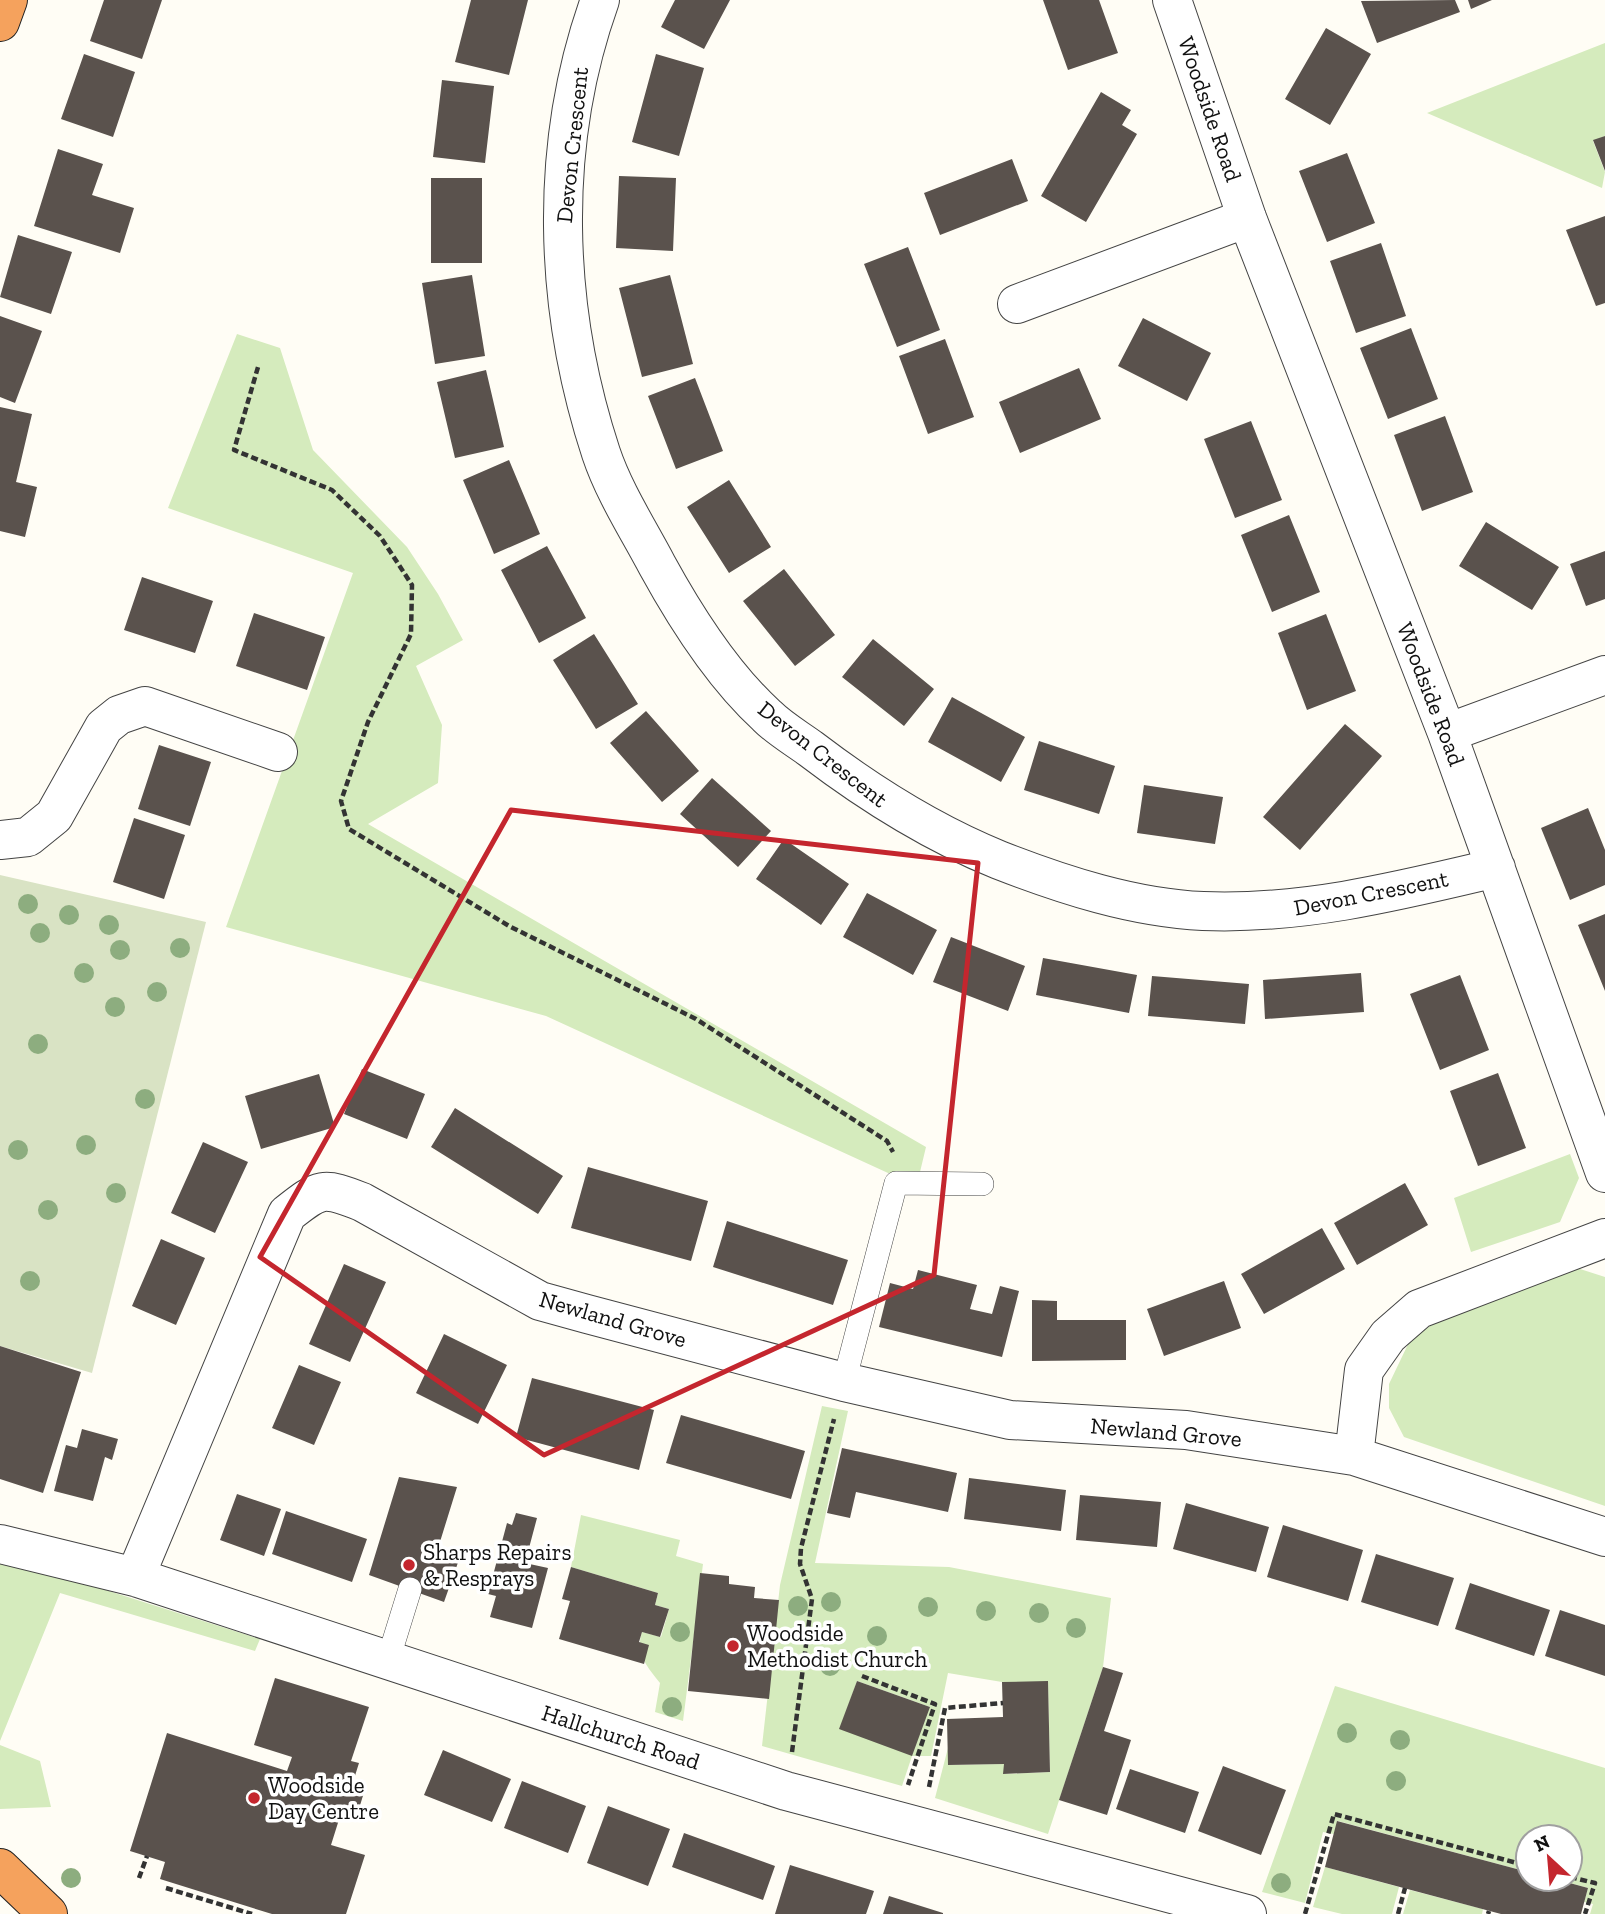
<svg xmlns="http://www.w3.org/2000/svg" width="1605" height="1914" viewBox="0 0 1605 1914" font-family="'Zilla Slab',serif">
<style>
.green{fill:#d5ebbd;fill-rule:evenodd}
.cemetery{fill:#d9e3c4}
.building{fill:#5a524d}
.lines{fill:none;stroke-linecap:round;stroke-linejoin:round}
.lane-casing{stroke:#444;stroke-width:24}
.street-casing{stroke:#444;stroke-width:40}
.highway-casing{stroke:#222;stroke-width:40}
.path{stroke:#333;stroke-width:4.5;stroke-dasharray:7 3.5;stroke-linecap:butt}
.lane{stroke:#fff;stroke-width:23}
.street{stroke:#fff;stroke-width:38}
.highway{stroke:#f5a25d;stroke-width:38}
.tree{fill:#8dad7f}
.marked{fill:none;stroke:#c4262e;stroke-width:5;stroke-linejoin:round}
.poi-dot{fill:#c4262e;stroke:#fff;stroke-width:2.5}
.labels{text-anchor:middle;stroke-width:7;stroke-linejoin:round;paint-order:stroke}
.street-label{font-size:23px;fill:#111;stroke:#fff}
.poi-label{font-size:23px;fill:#111;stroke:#fff;text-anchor:start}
</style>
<rect width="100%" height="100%" fill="#fffdf5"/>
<path class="green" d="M1605 43V136L1593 141 1605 172 1602 188 1427 113Z
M237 334 280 348 313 450 407 547 438 594 463 640 416 666 442 725 438 783 368 824 926 1147 920 1172 888 1173 546 1016 226 927 353 573 168 508Z
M1570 1154 1579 1178 1560 1222 1471 1252 1454 1198Z
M1577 1268 1605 1277V1506L1404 1437 1389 1408V1384L1411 1338 1446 1316Z
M822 1406 848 1411 815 1563 949 1567 1111 1598 1103 1667 1048 1834 935 1798 948 1748 949 1765 1004 1764V1774L1050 1772 1048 1682H1002L948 1673 931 1756H912L902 1786 762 1746 780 1585ZM857 1681 930 1707 840 1729Z
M581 1515 680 1540 676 1556 703 1564 683 1721 655 1712 660 1683C647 1667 635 1653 642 1632L661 1637 669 1609 655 1605 658 1593 571 1567Z
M0 1561 68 1578 260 1639 255 1651 60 1593 0 1741Z
M1335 1686 1605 1768V1914H1590L1593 1904 1584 1902 1588 1888 1555 1879H1570V1837H1528V1872L1338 1821 1334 1834 1323 1832 1305 1903 1262 1892Z
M0 1745 40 1761 51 1807 0 1809Z
M1325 1867 1399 1887 1392 1914H1342L1313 1907Z
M1410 1890 1483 1909 1482 1914H1403Z"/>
<path class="cemetery" d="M0 875 206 922 92 1373 0 1346Z"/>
<path class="building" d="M104 0H162L142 59 90 41Z
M471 0H528L509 75 455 62Z
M675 0H730L704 49 661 27Z
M1043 0H1099L1118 53 1068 70Z
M1455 0 1460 12 1377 43 1361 1Z
M1468 0H1492L1471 9Z
M1326 28 1371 54 1330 125 1285 99Z
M84 54 135 72 113 137 61 119Z
M656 54 704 68 679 156 632 142Z
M442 80 494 86 485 163 433 157Z
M1101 92 1131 110 1122 125 1137 134 1086 222 1041 196Z
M1605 136V171L1593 140Z
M58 149 103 164 92 195 134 208 120 253 34 226Z
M1347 153 1375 223 1327 242 1299 171Z
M1012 159 1028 201 940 235 924 193Z
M619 176 676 178 673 251 616 248Z
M431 178H482V263H431Z
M1605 216V303L1596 306 1566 230Z
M18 235 72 252 51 314 0 297Z
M1381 243 1406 316 1356 333 1330 261Z
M908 247 940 330 897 347 864 264Z
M472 275 485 356 435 364 422 283Z
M670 275 693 364 642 377 619 288Z
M0 316 42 331 15 403 0 397Z
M1143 318 1211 353 1187 401 1118 366Z
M1411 328 1438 399 1388 419 1360 348Z
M945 339 974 417 928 434 899 356Z
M1079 368 1101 419 1020 453 999 402Z
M486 370 504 447 455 458 437 382Z
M695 378 723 451 676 469 648 396Z
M0 407 32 414 16 482 37 487 25 537 0 531Z
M1445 416 1473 492 1422 511 1394 435Z
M1251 421 1282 500 1235 518 1204 439Z
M509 460 540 534 494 554 463 480Z
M729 480 771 547 729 573 687 507Z
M1289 515 1320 592 1272 612 1241 535Z
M1486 522 1559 567 1532 610 1459 566Z
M547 546 586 618 539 643 501 570Z
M1605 551V599L1586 606 1570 564Z
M784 569 835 635 795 666 743 601Z
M142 577 213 601 195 653 124 630Z
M254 613 325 637 307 690 236 666Z
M1326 614 1356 691 1307 710 1278 633Z
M594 634 638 704 596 729 553 660Z
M873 639 934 689 904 726 842 677Z
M952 697 1025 737 1001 782 928 742Z
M646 711 699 771 662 802 610 743Z
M1345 724 1382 756 1300 850 1263 817Z
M1039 741 1115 766 1099 814 1024 790Z
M159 745 211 762 190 826 138 809Z
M712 778 771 831 738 867 680 814Z
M1144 785 1223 797 1215 844 1137 833Z
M1588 808 1605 850V885L1570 900 1541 828Z
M134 818 185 835 164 899 113 882Z
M784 839 849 884 821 925 756 879Z
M867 893 937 930 913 975 843 937Z
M1605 914V991L1578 925Z
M951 937 1025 966 1008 1011 933 982Z
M1043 958 1137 975 1129 1013 1036 995Z
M1361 973 1364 1012 1265 1019 1263 980Z
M1460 975 1489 1050 1440 1070 1410 994Z
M1152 976 1249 984 1245 1024 1148 1016Z
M362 1069 425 1094 407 1139 344 1114Z
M1498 1073 1526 1148 1478 1166 1450 1091Z
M319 1074 335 1127 261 1149 245 1096Z
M455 1108 563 1176 538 1214 431 1147Z
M203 1142 248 1162 215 1233 171 1213Z
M588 1167 708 1201 691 1261 571 1228Z
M1405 1183 1428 1225 1357 1265 1334 1223Z
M727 1221 848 1260 833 1305 713 1267Z
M1322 1228 1345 1269 1264 1314 1241 1274Z
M161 1239 205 1258 176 1325 132 1306Z
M344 1264 386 1282 350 1362 309 1344Z
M918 1270 977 1285 970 1309 992 1314 1000 1286 1019 1291 1002 1357 879 1327 890 1283 913 1289Z
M1224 1281 1241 1328 1164 1356 1147 1309Z
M1032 1300 1057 1301V1320H1126V1360L1032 1361Z
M444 1334 507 1365 478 1424 416 1393Z
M0 1346 81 1372 43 1493 0 1479Z
M299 1365 341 1382 314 1445 272 1428Z
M532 1378 654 1410 639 1470 516 1437Z
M681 1415 805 1451 791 1499 666 1463Z
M82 1429 118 1439 112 1460 105 1457 93 1501 54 1491 66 1445 77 1448Z
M842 1448 957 1473 948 1512 856 1492 850 1518 827 1513Z
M399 1477 457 1487 439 1545 461 1554 444 1602 369 1575Z
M969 1478 1066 1490 1061 1531 964 1519Z
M237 1494 281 1509 264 1556 220 1540Z
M1080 1495 1161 1502 1157 1547 1076 1540Z
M1186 1503 1269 1527 1256 1572 1173 1549Z
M286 1511 367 1539 352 1582 272 1554Z
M516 1513 537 1518 525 1563 548 1568 532 1628 490 1617 496 1596 488 1594 507 1523 512 1525Z
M1283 1525 1363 1550 1348 1601 1267 1577Z
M1376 1554 1454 1578 1438 1626 1361 1602Z
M571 1567 658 1593 655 1605 669 1609 660 1637 642 1632 639 1642 649 1645 644 1664 559 1639 570 1601 562 1599Z
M700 1573 729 1576V1584L755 1587 754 1598 779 1600 769 1699 688 1691Z
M1470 1583 1550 1610 1534 1656 1455 1629Z
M1560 1610 1605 1625V1676L1545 1656Z
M1103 1667 1123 1673 1104 1731 1131 1740 1107 1815 1059 1800Z
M275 1678 369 1707 351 1761 359 1763 353 1782 366 1786 357 1815 342 1810 331 1845 365 1855 346 1914H272L160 1879 165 1862 130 1851 167 1733 287 1771 292 1757 254 1745Z
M857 1681 930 1707 912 1756 839 1729Z
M1048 1681 1050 1772 1003 1774 1004 1764 948 1765 947 1719 1003 1717 1002 1682Z
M443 1750 511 1779 492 1822 424 1795Z
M1223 1766 1286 1790 1261 1855 1198 1831Z
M1130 1769 1199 1792 1185 1833 1116 1809Z
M522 1781 586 1806 568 1853 504 1828Z
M608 1806 670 1829 648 1886 587 1863Z
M1337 1821 1528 1872V1879H1555L1588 1888 1581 1914H1501L1325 1867Z
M684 1833 775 1866 763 1900 672 1867Z
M790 1865 874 1891 866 1914H775Z
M889 1896 943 1913V1914H883Z"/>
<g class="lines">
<defs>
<path id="lane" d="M844 1382 896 1183 982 1184
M388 1660 410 1589"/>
<path id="street" d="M600 0C548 145 553 307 601 453 614 492 638 529 657 565 686 618 722 675 767 716 780 729 796 738 811 749 870 794 930 832 999 860 1063 885 1134 908 1203 911 1303 915 1399 891 1496 868
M1172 0 1247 218 1447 733 1605 1173
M1017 304 1247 218
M1447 733 1605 675
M0 840 28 837 54 816 104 727 119 715 145 706 278 752
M1354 1456 1364 1370 1388 1336 1419 1309 1605 1238
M0 1544 135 1577 786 1791 1247 1914
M135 1577 287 1214C320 1188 322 1186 362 1202L540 1301 587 1314 844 1382 1010 1420 1186 1430 1354 1456 1605 1537"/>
<path id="highway" d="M0 22 8 0
M0 1868 48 1914"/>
</defs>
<use href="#lane" class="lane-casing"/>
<use href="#street" class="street-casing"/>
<use href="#highway" class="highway-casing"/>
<path class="path" d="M258 367 234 450 332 490 380 536 412 585 411 634 368 722 341 801 349 829 509 926 696 1019 887 1141 893 1152
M862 1676 935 1704 908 1785
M792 1752 812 1599 800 1564 801 1548 834 1419
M929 1787 945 1708 1003 1703
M1570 1877 1595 1883 1585 1914
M139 1878 147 1856
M166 1888 252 1914
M1305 1914 1334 1814 1528 1866
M1398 1914 1405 1888
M1488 1914 1489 1911"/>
<use href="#lane" class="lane"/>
<use href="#street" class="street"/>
<use href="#highway" class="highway"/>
</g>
<g class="tree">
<circle cx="28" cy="904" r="10"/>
<circle cx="69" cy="915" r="10"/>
<circle cx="109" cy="925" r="10"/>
<circle cx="40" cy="933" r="10"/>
<circle cx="180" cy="948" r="10"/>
<circle cx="120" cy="950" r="10"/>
<circle cx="84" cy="973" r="10"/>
<circle cx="157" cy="992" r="10"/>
<circle cx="115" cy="1007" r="10"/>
<circle cx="38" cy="1044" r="10"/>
<circle cx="145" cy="1099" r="10"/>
<circle cx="86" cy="1145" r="10"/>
<circle cx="18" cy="1150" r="10"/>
<circle cx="116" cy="1193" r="10"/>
<circle cx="48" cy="1210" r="10"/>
<circle cx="30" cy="1281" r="10"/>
<circle cx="831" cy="1602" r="10"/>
<circle cx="798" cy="1606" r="10"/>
<circle cx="928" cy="1607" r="10"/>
<circle cx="986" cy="1611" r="10"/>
<circle cx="1039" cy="1613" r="10"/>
<circle cx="1076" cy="1628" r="10"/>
<circle cx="680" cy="1632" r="10"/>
<circle cx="877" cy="1636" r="10"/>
<circle cx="830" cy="1666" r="10"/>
<circle cx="672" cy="1707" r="10"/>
<circle cx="1347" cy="1733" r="10"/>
<circle cx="1400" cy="1740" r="10"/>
<circle cx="1396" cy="1781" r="10"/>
<circle cx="71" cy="1878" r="10"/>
<circle cx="1281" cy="1883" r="10"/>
</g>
<path class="marked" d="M511 810 978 863 934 1275 544 1455 260 1257Z"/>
<g class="poi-dot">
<circle cx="409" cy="1565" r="7"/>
<circle cx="733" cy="1646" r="7"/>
<circle cx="254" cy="1798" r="7"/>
</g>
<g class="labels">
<g class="street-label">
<text transform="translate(1210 109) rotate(71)" y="8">Woodside Road</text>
<text transform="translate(572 145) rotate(-84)" y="8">Devon Crescent</text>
<text transform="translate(1431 694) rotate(69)" y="8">Woodside Road</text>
<text transform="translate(823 754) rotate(38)" y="8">Devon Crescent</text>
<text transform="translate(1371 893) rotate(-11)" y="8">Devon Crescent</text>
<text transform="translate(613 1319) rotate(16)" y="8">Newland Grove</text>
<text transform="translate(1166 1432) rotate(5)" y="8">Newland Grove</text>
<text transform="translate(621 1737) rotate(18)" y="8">Hallchurch Road</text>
</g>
<g class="poi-label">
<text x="423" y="1560">Sharps Repairs<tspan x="423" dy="26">&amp; Resprays</tspan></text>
<text x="747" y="1641">Woodside<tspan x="747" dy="26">Methodist Church</tspan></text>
<text x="268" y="1793">Woodside<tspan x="268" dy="26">Day Centre</tspan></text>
</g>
</g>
<g transform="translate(1549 1858) rotate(334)"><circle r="33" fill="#ffffff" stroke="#a0a0a0" stroke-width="2"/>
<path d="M0-5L12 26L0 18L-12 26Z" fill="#c4262e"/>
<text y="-10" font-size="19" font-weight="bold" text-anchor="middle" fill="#111111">N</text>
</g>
</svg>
